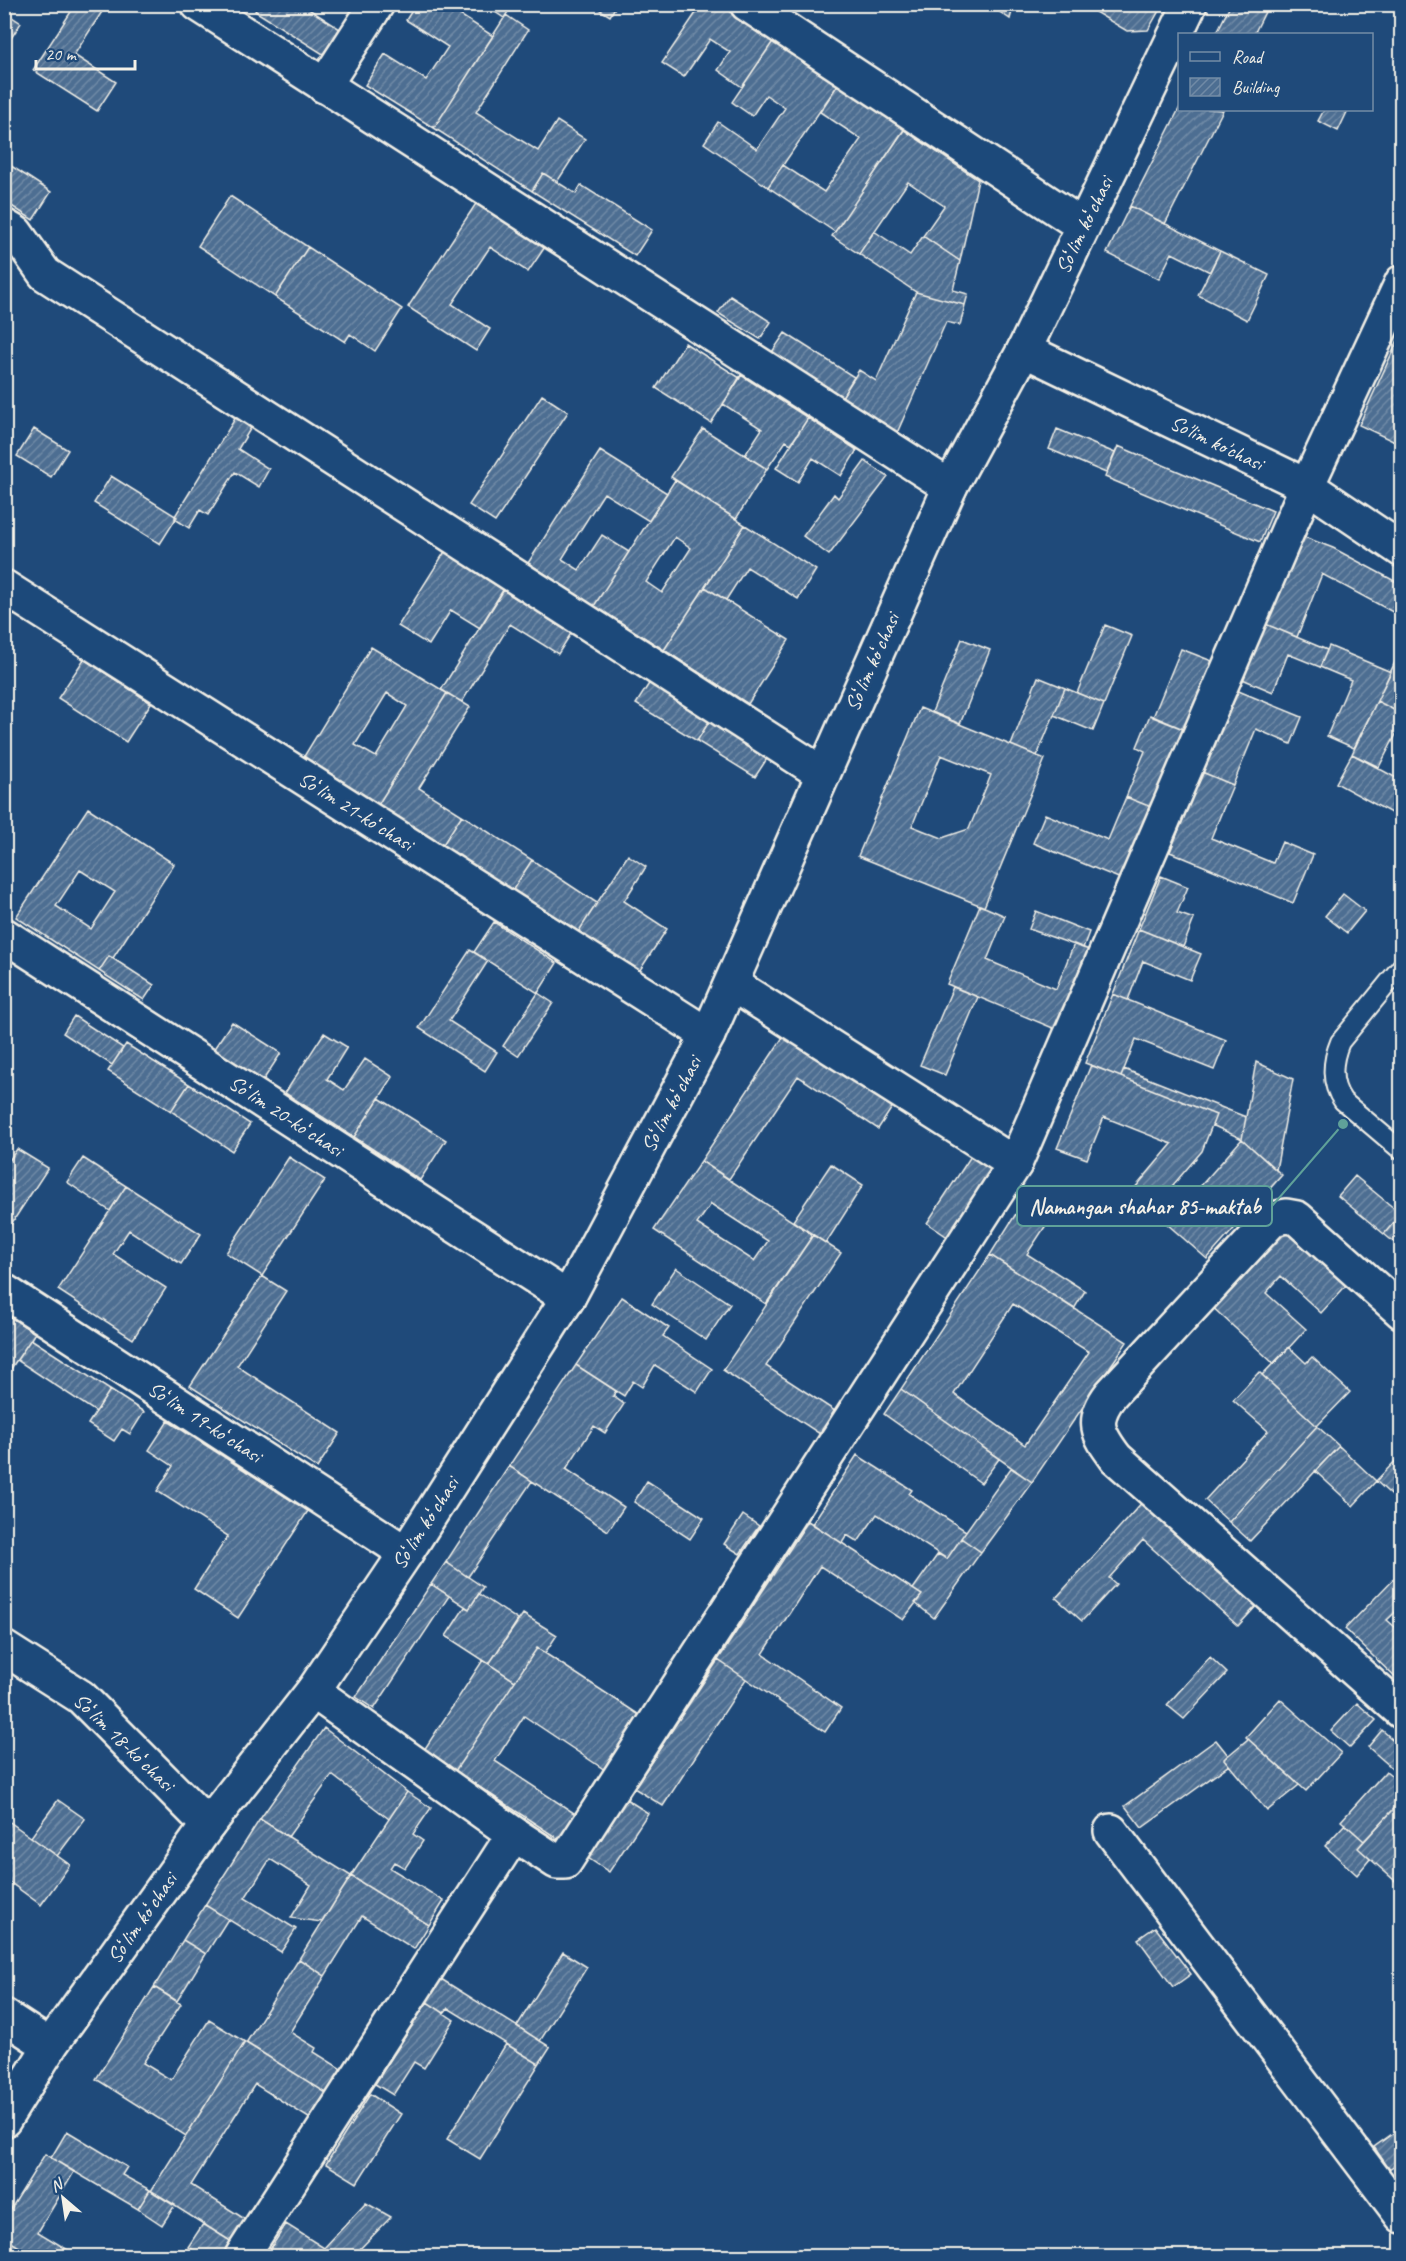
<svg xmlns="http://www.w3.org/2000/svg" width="1406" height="2261" viewBox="0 0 1406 2261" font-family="Caveat,sans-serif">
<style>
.building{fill:url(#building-hatch);stroke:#f4f1e8;stroke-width:1.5;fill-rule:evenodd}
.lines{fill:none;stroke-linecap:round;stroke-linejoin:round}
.lane-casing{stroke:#f4f1e8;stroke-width:22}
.street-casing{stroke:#f4f1e8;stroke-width:38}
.secondary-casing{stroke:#f4f1e8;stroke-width:38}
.lane{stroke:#1f4a7a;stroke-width:18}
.street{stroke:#1f4a7a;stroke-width:33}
.secondary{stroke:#1f4a7a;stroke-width:33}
.labels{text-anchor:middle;stroke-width:6;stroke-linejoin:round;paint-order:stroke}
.street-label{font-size:21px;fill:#f4f1e8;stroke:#1f4a7a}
.leader{fill:none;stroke:#5fa199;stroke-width:2}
.callout-dot{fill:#5fa199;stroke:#1f4a7a;stroke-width:2}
.callout{fill:#1f4a7a;stroke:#5fa199;stroke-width:2}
.callout-label{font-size:22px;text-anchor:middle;font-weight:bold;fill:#f4f1e8}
</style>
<defs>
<pattern id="building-hatch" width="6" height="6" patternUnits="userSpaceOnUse" patternTransform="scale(1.5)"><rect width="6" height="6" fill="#4d6e92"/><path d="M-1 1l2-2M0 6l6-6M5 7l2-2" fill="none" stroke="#708aa6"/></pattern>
</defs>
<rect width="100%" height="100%" fill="#1f4a7a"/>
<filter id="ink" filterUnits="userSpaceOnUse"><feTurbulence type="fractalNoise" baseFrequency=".0167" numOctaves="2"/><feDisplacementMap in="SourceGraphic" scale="12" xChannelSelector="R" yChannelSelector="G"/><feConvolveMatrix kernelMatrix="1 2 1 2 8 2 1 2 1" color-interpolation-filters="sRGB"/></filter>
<g filter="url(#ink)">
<path class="building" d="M4 4H16L9 15 21 23 6 46Z
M76 4H107L74 55 116 82 97 111 33 70Z
M260 4H301L340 29 323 54 255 11Z
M416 4H443L493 36 434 128 365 85 385 54 426 80 448 47 406 20Z
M483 4H513L504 18Z
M600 4H617L610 16 597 8Z
M702 4H722L774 40 742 87 718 70 730 52 710 39 684 77 662 63Z
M988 4H1014L1010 19Z
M1099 4H1152L1160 9 1148 30 1127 31 1095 12Z
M1231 4H1269L1254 34H1216Z
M506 15 528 30 476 112 538 151 557 121 585 139 557 182 543 173 532 191 434 128Z
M774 40 839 83 768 187 704 143 718 122 757 149 785 108 766 95 752 116 732 102Z
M839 83 905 128 835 232 768 187 783 165 824 192 861 139 820 112Z
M1180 107 1223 110 1165 224 1130 206Z
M1324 110H1348L1338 131 1318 121Z
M904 130 978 180 960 261 923 236 944 206 908 182 859 254 832 236Z
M4 154 8 156 5 162 51 192 33 220 4 201Z
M543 173 576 194 581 185 652 230 635 256 532 191Z
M230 196 308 247 275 297 198 246Z
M479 199 547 244 528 272 490 247 452 304 490 329 476 351 408 307Z
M1130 206 1220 251 1210 272 1172 253 1159 279 1107 253Z
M874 231 910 255 923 236 960 261 953 290 968 294 965 305 916 292 859 254Z
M308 247 402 309 375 351 350 334 345 342 275 297Z
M1220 251 1269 275 1247 320 1198 295Z
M916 292 965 305 960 325 946 322 897 433 842 397 859 370 876 381Z
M730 296 771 322 760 339 718 313Z
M785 333 854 377 842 397 772 352Z
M1399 338 1402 339V427L1395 442 1359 425Z
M685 343 740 378 711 423 656 388Z
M741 375 808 418 791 444 786 441 767 469 745 455 762 429 723 404Z
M542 395 568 412 495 522 469 505Z
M236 417 252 426 238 449 269 469 259 487 235 472 208 515 200 510 189 528 175 519V516Z
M808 418 857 450 841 476 813 458 798 482 776 468Z
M34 429 68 450 51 477 17 456Z
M703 429 767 469 736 519 671 477Z
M1057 429 1115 453 1106 473 1049 449Z
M1118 446 1273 511 1260 542 1105 477Z
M600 451 667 493 649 521 604 493 562 559 579 570 602 535 629 552 594 606 528 563Z
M865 461 888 477 829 555 803 536 834 494 838 498Z
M111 476 177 517 160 544 94 503Z
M675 480 745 525 664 650 594 606ZM675 537 691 548 662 593 646 582Z
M745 525 816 570 798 599 747 567 726 600 705 587Z
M1299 535 1333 548 1402 585V617L1322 574 1297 637 1263 623Z
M449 545 509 582 480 628 451 610 429 645 398 626Z
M705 587 789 640 748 704 664 650Z
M503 590 572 632 558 654 510 624 462 702 441 690Z
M1263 623 1327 650 1320 667 1288 654 1273 692 1240 678Z
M1105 625 1132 636 1104 704 1077 693Z
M962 639 990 650 960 724 932 712Z
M1329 646 1391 672 1354 748 1327 736 1351 680 1320 667Z
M371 647 447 693 378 805 303 758ZM387 693 407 706 376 757 355 745Z
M1402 647V713L1401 714 1377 701Z
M1181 649 1217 663 1188 731 1153 717Z
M84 659 151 703 126 742 58 698Z
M1038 677 1065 688 1037 756 1011 745Z
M650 682 711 719 697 741 636 704Z
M1065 688 1104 704 1093 731 1054 715Z
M1236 690 1302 717 1291 744 1256 729 1233 785 1202 772Z
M447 693 470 707 419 788 462 815 442 846 378 805Z
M1377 701 1402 714V723L1379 767 1352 754Z
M920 708 1045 759 984 907 858 856ZM941 755 991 775 969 829 942 838 912 826Z
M713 715 770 754 755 777 697 741Z
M1150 715 1188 731 1156 809 1126 797 1145 751 1137 747Z
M1352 754 1402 781V819L1336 783Z
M1202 772 1233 785 1211 838 1273 863 1282 842 1313 855 1293 903 1170 852Z
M1126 797 1156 809 1126 881 1033 843 1045 814 1108 840Z
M88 808 174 864 113 958 109 956 99 971 16 917ZM80 870 115 892 91 929 56 906Z
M462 815 532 860 512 891 442 846Z
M628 855 646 867 624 901 667 929 638 973 577 934Z
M532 860 597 903 577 934 512 891Z
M1161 876 1188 887 1177 913 1194 919 1183 947 1139 929Z
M1343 894 1365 911 1347 933 1325 916Z
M980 905 1005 916 987 960 1056 989 1074 944 1094 952 1060 1031 947 984Z
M1036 911 1089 932 1083 948 1029 929Z
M494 922 557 963 538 993 474 952Z
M1139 929 1201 954 1190 980 1143 961 1128 1000 1113 994Z
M470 950 488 961 449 1021 497 1052 485 1071 419 1028Z
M109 956 154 985 144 1000 99 971Z
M953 987 978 997 945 1075 920 1065Z
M538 993 553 1003 518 1056 503 1046Z
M1113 994 1226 1040 1214 1070 1136 1039 1121 1077 1085 1063Z
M74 1016 123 1048 112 1065 63 1033Z
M232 1022 281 1053 262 1082 213 1050Z
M789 1028 897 1100 878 1129 798 1076 729 1179 701 1161Z
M324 1033 347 1047 327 1079 344 1090 365 1059 393 1077 354 1137 285 1093Z
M126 1044 189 1084 171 1111 108 1071Z
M1256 1062 1293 1079 1276 1170 1242 1139Z
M1091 1065 1216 1115 1202 1151 1150 1212 1129 1195 1172 1144 1104 1117 1087 1159 1057 1148Z
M1124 1069 1246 1117 1242 1139 1212 1125 1216 1115 1121 1077Z
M189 1084 250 1124 232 1151 171 1111Z
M379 1098 446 1140 420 1180 354 1137Z
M1242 1139 1282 1175 1207 1259 1167 1224Z
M17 1149 48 1168 4 1235V1168Z
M971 1156 997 1173 952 1240 927 1223Z
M289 1157 325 1180 262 1276 226 1253Z
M83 1158 126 1186 110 1211 67 1182Z
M701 1161 813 1235 766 1304 654 1230ZM711 1204 768 1241 754 1261 697 1224Z
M831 1164 863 1185 826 1243 793 1221Z
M1355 1176 1401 1214 1384 1234 1338 1196Z
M126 1186 201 1234 181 1264 129 1230 113 1254 166 1288 133 1339 58 1290Z
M1029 1193 1056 1210 1027 1254 1085 1291 1074 1309 990 1255Z
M1401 1214H1402V1249L1384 1234Z
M1287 1219 1352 1279 1321 1313 1281 1276 1266 1293 1306 1329 1274 1364 1208 1303Z
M813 1235 841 1253 766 1366 841 1415 826 1438 723 1370Z
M990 1255 1127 1342 1032 1482 901 1389ZM1013 1304 1089 1352 1025 1445 954 1394Z
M676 1268 730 1304 706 1340 652 1304Z
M262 1276 286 1291 237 1366 340 1433 317 1468 190 1386Z
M622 1297 669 1328 663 1336 712 1369 697 1392 655 1365 642 1387 633 1381 624 1396 576 1365Z
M4 1313 35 1333 4 1379Z
M31 1339 110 1390 96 1412 17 1360Z
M1289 1347 1306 1363 1312 1357 1350 1392 1317 1426 1262 1375Z
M576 1365 616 1391 613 1396 624 1404 605 1433 594 1426 566 1469 624 1507 608 1531 509 1466Z
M1259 1372 1317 1426 1229 1522 1205 1500 1268 1431 1233 1400Z
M901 1389 999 1459 981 1483 884 1414Z
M110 1390 144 1412 130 1434 122 1429 114 1441 88 1424Z
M168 1421 308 1511 238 1618 194 1589 228 1536 157 1491 173 1466 149 1450Z
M1317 1426 1339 1446 1250 1541 1229 1522Z
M1339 1446 1376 1481 1353 1506 1315 1471Z
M1402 1454V1502L1400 1503 1376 1481Z
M857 1455 912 1490 909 1494 966 1531 947 1559 877 1514 858 1542 847 1535 842 1543 812 1524Z
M509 1466 532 1481 468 1577 446 1562Z
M1011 1468 1032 1482 981 1552 961 1538Z
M647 1481 704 1518 690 1539 634 1502Z
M1145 1499 1260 1602 1238 1626 1143 1540 1109 1578 1116 1584 1082 1621 1056 1598Z
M743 1515 759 1526 740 1554 724 1544Z
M808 1521 922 1595 903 1620 820 1566 763 1654 841 1708 825 1732 718 1660Z
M961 1538 981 1552 934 1618 915 1603 922 1595 913 1589 938 1554 947 1559Z
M446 1562 483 1587 469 1609 431 1584Z
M1402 1570V1606L1387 1620 1402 1633V1684L1345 1629Z
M431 1584 449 1596 374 1709 356 1697Z
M479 1594 518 1620 489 1664 446 1636 465 1607 469 1609Z
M523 1614 557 1635 545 1653 537 1648 515 1681 489 1664Z
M537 1648 641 1716 605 1770 524 1716 495 1761 580 1817 563 1842 455 1771Z
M1210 1657 1227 1673 1184 1719 1167 1705Z
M483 1660 515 1681 455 1771 424 1750Z
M718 1660 746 1679 663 1806 634 1788Z
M1280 1699 1341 1753 1306 1791 1246 1737Z
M1357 1703 1376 1720 1350 1748 1331 1731Z
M324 1728 407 1792 389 1819 332 1775 288 1837 260 1819Z
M1382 1730 1402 1748V1771L1399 1774 1368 1747Z
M1248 1739 1299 1785 1267 1811 1224 1759Z
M1216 1740 1228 1755 1224 1759 1229 1765 1142 1828 1125 1806Z
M1386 1771 1402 1784V1800L1364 1841 1341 1821Z
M407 1792 431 1808 413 1834 423 1841 405 1868 394 1862 390 1868 444 1901 429 1925 351 1876Z
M626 1799 648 1813 609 1872 588 1858Z
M58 1800 85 1819 57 1856 31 1837Z
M1402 1800V1842L1395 1849 1402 1854V1887L1358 1848Z
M4 1818 70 1865 41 1905 4 1878Z
M260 1819 351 1876 322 1922 291 1918 311 1885 270 1859 245 1898 296 1929 281 1952 205 1905Z
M1345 1824 1364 1841 1358 1848 1370 1859 1357 1875 1325 1846Z
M351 1876 429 1925 414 1949 362 1916 325 1976 299 1959Z
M205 1905 228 1919 206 1954 183 1940Z
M1155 1927 1191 1974 1173 1987 1138 1939Z
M183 1940 206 1954 177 2001 154 1987Z
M563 1952 587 1967 540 2041 517 2026Z
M299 1959 325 1976 290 2032 316 2048 314 2052 346 2072 331 2096 246 2043Z
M441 1979 550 2047 539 2064 448 2008 444 2013 427 2002Z
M154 1987 181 2004 143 2063 171 2080 209 2020 245 2042 186 2136 96 2079Z
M427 2002 454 2020 424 2068 414 2062 393 2095 375 2084Z
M245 2042 331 2096 315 2122 255 2084 191 2185 251 2223 232 2242 151 2191Z
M506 2044 539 2064 480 2159 447 2139Z
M370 2094 401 2114 357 2183 326 2164Z
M1402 2127V2160L1389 2169 1374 2147Z
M67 2131 127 2167 122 2175 150 2190 138 2209 51 2158Z
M45 2154 74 2172 38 2232 78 2256H35L4 2238V2220Z
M150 2190 175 2205 162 2225 138 2209Z
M366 2203 391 2217 353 2256H278L269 2251 286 2224 324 2248Z
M203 2224 232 2242 223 2256H204L188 2247Z
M4 2238 35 2256H4Z"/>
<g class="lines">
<defs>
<path id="lane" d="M1402 966 1340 1042C1332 1061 1330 1083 1343 1101L1402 1151"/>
<g id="street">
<path d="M198 4 950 487"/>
<path d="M747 4 1083 226"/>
<path d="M324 86 377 4"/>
<path d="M4 226 16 233 45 274 823 774"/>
<path id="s1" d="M1024 350 1307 486 1402 550"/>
<path d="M4 587 708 1035"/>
<path d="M4 935 568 1298"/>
<path d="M1015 1164 1307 486 1402 282"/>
<path d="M4 1291 406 1553"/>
<path d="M1402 1312 1297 1218 1286 1216 1273 1219 1111 1394C1090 1421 1098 1434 1116 1458L1402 1712"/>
<path d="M4 1648 81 1697 208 1825"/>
<path d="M313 1691 514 1834 557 1862H565L1015 1164 732 984"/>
<path d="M1111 1831 1402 2216"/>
<path d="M4 2016 50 2046"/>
<path d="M242 2256 514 1834"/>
</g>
<path id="secondary" d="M4 2120 50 2046 208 1825 313 1691 406 1553 568 1298 708 1035 950 487 1024 350 1190 4"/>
</defs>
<use href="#lane" class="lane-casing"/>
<use href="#street" class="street-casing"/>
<use href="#secondary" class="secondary-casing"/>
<use href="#lane" class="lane"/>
<use href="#street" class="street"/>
<use href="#secondary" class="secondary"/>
</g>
</g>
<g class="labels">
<g class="street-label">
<text transform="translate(1084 225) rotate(-64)" y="7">Soʻlim koʻchasi</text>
<text dy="7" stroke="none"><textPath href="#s1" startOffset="214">So'lim ko'chasi</textPath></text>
<text transform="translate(872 662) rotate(-66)" y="7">Soʻlim koʻchasi</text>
<text transform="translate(356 811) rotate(32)" y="7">Soʻlim 21-koʻchasi</text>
<text transform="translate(671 1104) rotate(-62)" y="7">Soʻlim koʻchasi</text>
<text transform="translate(286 1116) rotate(33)" y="7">Soʻlim 20-koʻchasi</text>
<text transform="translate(205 1422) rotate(33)" y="7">Soʻlim 19-koʻchasi</text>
<text transform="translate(425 1523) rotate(-57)" y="7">Soʻlim koʻchasi</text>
<text transform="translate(124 1742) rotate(44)" y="7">Soʻlim 18-koʻchasi</text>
<text transform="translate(142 1918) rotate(-55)" y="7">Soʻlim koʻchasi</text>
</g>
</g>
<path class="leader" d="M1343 1124L1272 1206"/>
<circle class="callout-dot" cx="1343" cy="1124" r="6"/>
<rect class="callout" x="1017" y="1186" width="255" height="40" rx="6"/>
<g class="callout-label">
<text x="1145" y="1214">Namangan shahar 85-maktab</text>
</g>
<rect width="1406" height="2261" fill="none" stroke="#1f4a7a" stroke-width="24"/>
<rect x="12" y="12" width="1382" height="2237" fill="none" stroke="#f4f1e8" stroke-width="2" filter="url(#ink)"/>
<rect x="1178" y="33" width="195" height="78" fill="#1f4a7a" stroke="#748da6" stroke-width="1.5"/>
<rect x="1190" y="52" width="30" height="9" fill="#1f4a7a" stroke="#748da6" stroke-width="1.5"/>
<text x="1232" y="63" font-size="18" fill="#f4f1e8">Road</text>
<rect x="1190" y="78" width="30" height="18" fill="url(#building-hatch)" stroke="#748da6" stroke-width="1.5"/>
<text x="1232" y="93" font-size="18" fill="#f4f1e8">Building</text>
<g transform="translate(63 2198) rotate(331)" stroke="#1f4a7a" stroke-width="4.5" paint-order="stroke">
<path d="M0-4.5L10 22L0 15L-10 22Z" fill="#f4f1e8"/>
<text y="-9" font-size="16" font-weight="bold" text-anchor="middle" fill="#f4f1e8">N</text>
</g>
<path d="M36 60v9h99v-9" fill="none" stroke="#f4f1e8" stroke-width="3"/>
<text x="45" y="60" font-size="18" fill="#f4f1e8" stroke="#1f4a7a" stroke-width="4.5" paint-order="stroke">20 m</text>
</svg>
